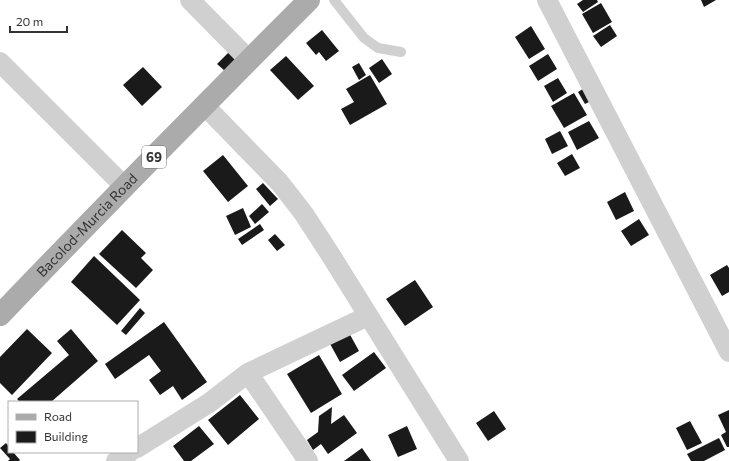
<svg xmlns="http://www.w3.org/2000/svg" width="729" height="461" viewBox="0 0 729 461" font-family="Commissioner,sans-serif">
<style>
.building{fill:#1a1a1a}
.lines{fill:none;stroke-linecap:round;stroke-linejoin:round}
.service{stroke:#d0d0d0;stroke-width:10}
.minor{stroke:#d0d0d0;stroke-width:20}
.primary{stroke:#ababab;stroke-width:22}
.labels{text-anchor:middle;stroke-width:4;stroke-linejoin:round;paint-order:stroke}
.shield{fill:#fff;stroke:#707070;stroke-width:1}
.shield-label{font-size:13px;font-weight:bold;fill:#333}
.street-label{font-size:14px;fill:#333;stroke:#fff}
</style>
<rect width="100%" height="100%" fill="#fff"/>
<path class="building" d="M583 0H597L598 2 583 12 577 4Z
M701 0H716L704 7Z
M601 3 612 22 593 33 582 14Z
M610 25 617 36 601 47 593 36Z
M531 26 545 49 529 59 515 37Z
M322 30 339 51 326 61 319 52 316 55 306 43Z
M230 51 238 58 225 71 217 64Z
M548 54 557 69 538 81 529 66Z
M286 56 314 86 298 100 270 70Z
M382 59 392 74 379 83 369 68Z
M359 63 366 75 359 80 352 67Z
M143 67 162 87 142 106 123 85Z
M370 75 387 104 350 125 341 109 354 102 346 89Z
M558 78 567 93 553 102 544 86Z
M586 87 593 100 585 104 578 92Z
M574 93 587 115 564 128 551 106Z
M589 121 599 138 577 150 568 132Z
M560 131 568 146 552 154 545 139Z
M572 154 580 168 565 176 557 163Z
M223 155 248 186 228 202 203 171Z
M263 183 278 199 270 206 256 189Z
M625 192 634 211 616 220 607 202Z
M262 204 269 212 255 224 249 216Z
M243 208 251 227 235 235 226 216Z
M639 219 649 235 631 246 621 231Z
M260 224 264 230 242 245 238 239Z
M122 230 146 253 141 258 153 270 136 288 99 254Z
M275 234 285 245 277 251 268 240Z
M94 256 140 300 117 325 71 282Z
M727 265 729 268V292L722 296 710 275Z
M415 280 433 307 405 326 386 299Z
M140 308 145 313 126 335 121 331Z
M164 322 207 382 182 400 173 386 160 395 149 380 161 371 149 355 115 379 105 364Z
M27 329 52 353 12 395 0 383V357Z
M71 329 98 361 51 402H20L17 399 69 355 57 341Z
M348 331 359 351 340 362 329 342Z
M374 352 386 368 354 391 342 375Z
M319 355 342 394 311 413 287 374Z
M240 395 259 419 228 445 208 420Z
M332 407 331 424 344 415 357 433 328 454 321 444 313 450 307 440 318 432 319 416Z
M729 410V447H727L721 435 726 432 718 415Z
M494 411 506 429 488 441 476 423Z
M690 421 702 443 687 450 676 428Z
M199 426 214 444 191 461H184L173 446Z
M407 426 417 449 398 457 388 435Z
M719 438 725 450 704 461H691L687 454Z
M6 443 9 447V452H13L20 460 19 461H8L10 459 0 448Z
M362 448 371 461H344Z"/>
<g class="lines">
<path class="service" d="M334 0 364 38 378 48 401 52"/>
<path class="minor" d="M190 0 249 60
M547 0 729 352
M0 62 124 186
M205 106 280 183 304 214 330 254 459 461
M248 373 308 461
M137 448 209 403 248 373 368 316
M116 461 130 452"/>
<path class="primary" id="s1" d="M0 315C102 209 205 104 309 0"/>
</g>
<g class="labels">
<rect class="shield" x="142" y="146" width="24" height="22" rx="3"/>
<g class="shield-label">
<text x="154" y="162">69</text>
</g>
<g class="street-label">
<text dy="5" stroke="none"><textPath href="#s1" startOffset="125">Bacolod-Murcia Road</textPath></text>
</g>
</g>
<rect x="8" y="401" width="130" height="52" fill="#ffffff" stroke="#adadad"/>
<rect x="16" y="414" width="20" height="6" fill="#ababab" stroke="#adadad"/>
<text x="44" y="421" font-size="12" fill="#333333">Road</text>
<rect x="16" y="431" width="20" height="12" fill="#1a1a1a" stroke="#adadad"/>
<text x="44" y="441" font-size="12" fill="#333333">Building</text>
<path d="M10 26v6h57v-6" fill="none" stroke="#333333" stroke-width="2"/>
<text x="16" y="26" font-size="12" fill="#333333" stroke="#ffffff" stroke-width="3" paint-order="stroke">20 m</text>
</svg>
